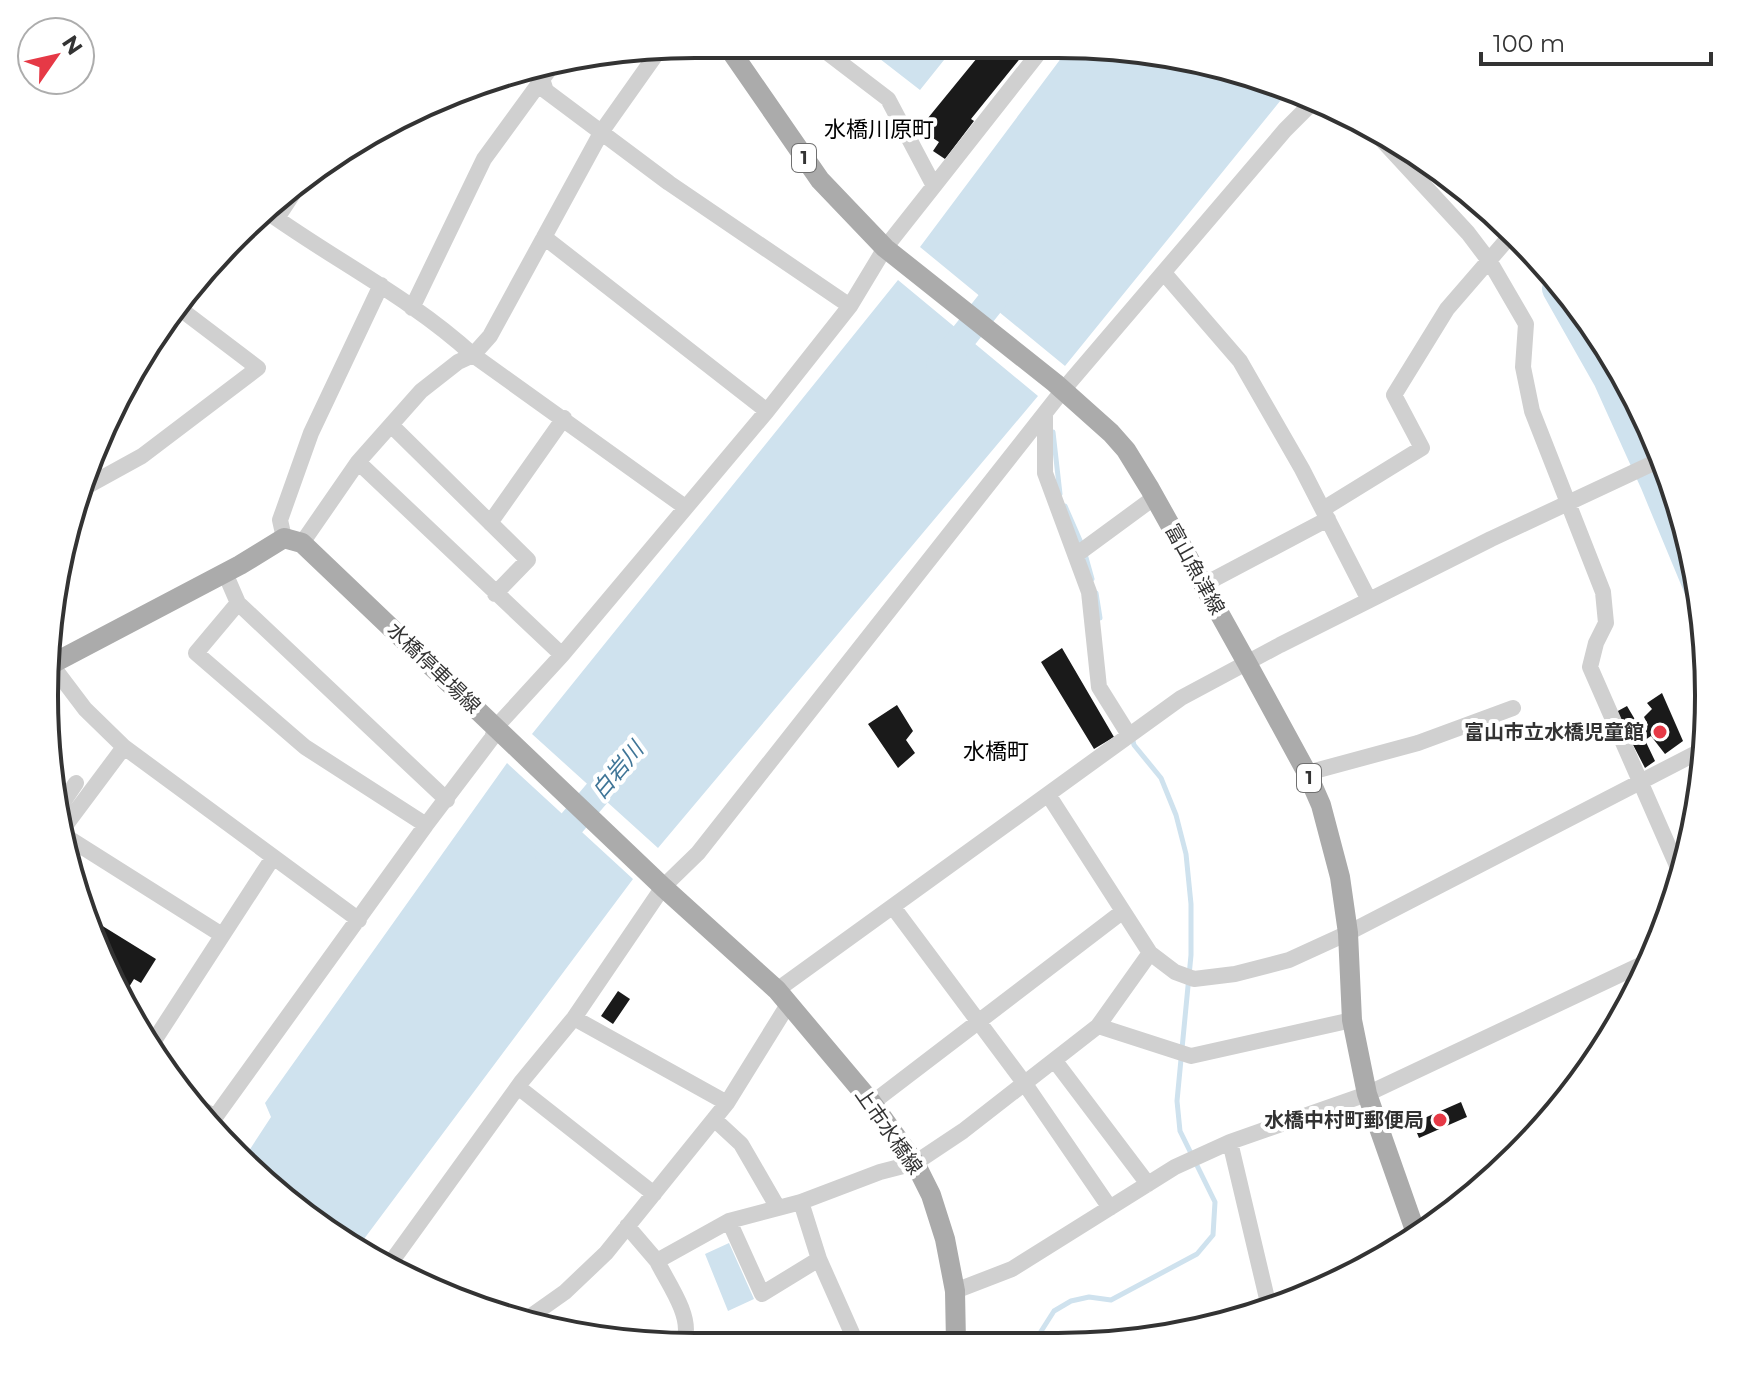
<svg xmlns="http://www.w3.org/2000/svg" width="1753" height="1391" viewBox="0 0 1753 1391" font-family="Montserrat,'Noto Sans JP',sans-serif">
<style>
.water{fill:#cfe2ee}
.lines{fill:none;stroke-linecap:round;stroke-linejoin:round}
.stream{stroke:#cfe2ee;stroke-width:5}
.river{stroke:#cfe2ee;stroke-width:28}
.building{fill:#1a1a1a}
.minor{stroke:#d0d0d0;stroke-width:16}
.major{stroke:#ababab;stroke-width:20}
.poi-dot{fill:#e63946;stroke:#fff;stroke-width:3}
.labels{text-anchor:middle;stroke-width:8;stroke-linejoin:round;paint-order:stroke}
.shield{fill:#fff;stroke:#707070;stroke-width:2}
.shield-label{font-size:18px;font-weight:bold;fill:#333}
.street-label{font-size:20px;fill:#333;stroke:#fff}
.poi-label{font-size:20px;font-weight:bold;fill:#333;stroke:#fff;text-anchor:end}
.neighbourhood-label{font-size:22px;fill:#000;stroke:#fff}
.water-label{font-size:22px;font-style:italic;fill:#3f7597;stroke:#fff}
.rim{fill:none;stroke:#333;stroke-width:4}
</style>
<rect width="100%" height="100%" fill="#fff"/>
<path class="water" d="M862 45H956L920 90Z
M1071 45H1100L1267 79 1304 95 1301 98 1289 90 1065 366 920 247Z
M898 280 1038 396 658 848 532 734Z
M507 763 633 879 358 1247 299 1213 243 1160 271 1117 265 1103Z
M729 1243 754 1299 728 1311 705 1254Z"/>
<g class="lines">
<path class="stream" d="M1053 432 1060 494
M1065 506 1082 545
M1085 554 1092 579
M1096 593 1100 618
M1033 1344 1054 1311 1071 1301 1089 1297 1111 1300 1197 1254 1213 1235 1215 1202 1180 1131 1177 1101 1191 955V904L1186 854 1176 815 1161 778 1134 745 1132 737"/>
<path class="river" d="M1556 289 1607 379 1654 483 1700 594
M940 366 1014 273
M548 851 622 764"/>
</g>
<path class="building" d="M983 45H1031L971 119 974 121 945 159 933 151 939 142 919 129 986 47Z
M1062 648 1114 737 1094 749 1041 662Z
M1662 693 1683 741 1665 754 1651 736 1645 740 1655 761 1645 768 1616 712 1627 706 1637 723 1630 728 1635 736 1648 725 1644 717 1652 709 1647 703Z
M897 705 913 731 906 740 915 753 898 768 868 724Z
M88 917 156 959 141 983 134 979 126 992 117 986Z
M618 991 630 999 613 1024 601 1016Z
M1461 1102 1467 1117 1419 1138 1413 1123Z"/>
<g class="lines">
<path class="minor" d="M524 67 542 79 546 91 669 183 850 306
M1359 120 1382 140 1468 233 1490 262 1526 324 1523 367 1532 411 1603 592 1606 623 1596 643 1590 667 1682 877
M934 186 1045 45
M266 211C334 260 411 298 473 355L685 507
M277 218 298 186
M544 237 767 411
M1164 273 1240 361 1302 469 1369 600
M412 308 484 159 554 63
M1045 414V473L1089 592 1099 687 1129 735
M391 425 528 560 495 594
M358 462 562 655
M82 489 142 456 258 368 179 308
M1323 509 1422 448 1394 395 1447 309 1511 235
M490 523 564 418
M284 538 280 520 311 433 381 285
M302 543 358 462 421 391 458 362 473 355 490 336 602 131 660 49
M1076 555 1155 497
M225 573 238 603 196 653 305 747 426 825
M1203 585 1328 519
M238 603 447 800
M51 664 85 709 124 747 359 920
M1307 773 1418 743 1513 708
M1049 796 1150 953 1175 972 1194 979 1235 974 1289 960 1348 933 1706 748
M59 808 76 783
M62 830 124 747
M62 834 222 935
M893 907 1025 1084 1110 1208
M777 990 1181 698 1280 645 1491 539 1662 459
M574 1018 727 1103
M1098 1026 1191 1056 1352 1020
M150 1047 272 859
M1055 1061 1148 1184
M518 1087 654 1194
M188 1101 215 1117
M872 1103 1122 912
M714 1119 741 1144 778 1208
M208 1127 426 825 492 738 496 727 562 655 767 411 850 306 885 248 934 186 888 99 816 44
M1230 1142 1269 1307
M801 1202 819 1259
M729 1221 762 1294 819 1259 855 1340
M627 1226 657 1261 729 1221 801 1202 880 1172 915 1163 963 1131 1098 1026 1150 953
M657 1261C667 1282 691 1314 685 1337
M389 1265 522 1081 574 1018 663 887 698 853 1063 390 1285 130 1315 100
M955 1291 1012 1269 1175 1167 1230 1142 1367 1094 1651 960
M1269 1306 1289 1299
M524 1321 565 1292 606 1253 727 1103 789 1003"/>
<path class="major" d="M726 44 820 180 885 248 1055 383 1111 433 1126 450 1150 489 1247 663 1307 773 1321 805 1340 877 1348 933 1352 1020 1367 1094 1417 1236
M48 666 240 565 284 538 302 543 663 887 777 990 872 1103 915 1163 931 1195 945 1239 955 1291 956 1343"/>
</g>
<g class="poi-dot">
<circle cx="1660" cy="732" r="8"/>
<circle cx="1440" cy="1120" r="8"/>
</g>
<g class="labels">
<g class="shield">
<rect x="792" y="144" width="24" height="28" rx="6"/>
<rect x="1297" y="764" width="24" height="28" rx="6"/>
</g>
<g class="shield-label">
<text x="804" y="164">1</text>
<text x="1309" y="784">1</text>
</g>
<g class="street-label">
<text transform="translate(1195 569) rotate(61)" y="7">富山魚津線</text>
<text transform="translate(434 668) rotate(44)" y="7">水橋停車場線</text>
<text transform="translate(889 1131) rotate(55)" y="7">上市水橋線</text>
</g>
<g class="poi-label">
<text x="1644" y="739">富山市立水橋児童館</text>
<text x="1424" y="1127">水橋中村町郵便局</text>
</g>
<g class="neighbourhood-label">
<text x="879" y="137">水橋川原町</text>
<text x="996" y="759">水橋町</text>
</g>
<g class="water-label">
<text transform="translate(617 770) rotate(-50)" y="8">白岩川</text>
</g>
</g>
<path d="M0 0H1753V1391H0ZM695 58H1058A637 637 0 0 1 1695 695V696A637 637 0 0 1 1058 1333H695A637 637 0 0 1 58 696V695A637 637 0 0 1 695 58Z" fill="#fff" fill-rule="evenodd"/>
<path class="rim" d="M695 58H1058A637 637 0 0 1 1695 695V696A637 637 0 0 1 1058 1333H695A637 637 0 0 1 58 696V695A637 637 0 0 1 695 58Z"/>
<g transform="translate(56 56) rotate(56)"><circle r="38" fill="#ffffff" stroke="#adadad" stroke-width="2"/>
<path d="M0-6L14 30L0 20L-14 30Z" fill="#e63946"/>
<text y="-12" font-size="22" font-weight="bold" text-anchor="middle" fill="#333333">N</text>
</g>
<path d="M1481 52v12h230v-12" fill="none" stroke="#333333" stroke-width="4"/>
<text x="1493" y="52" font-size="24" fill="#333333" stroke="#ffffff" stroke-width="6" paint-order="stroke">100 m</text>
</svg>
